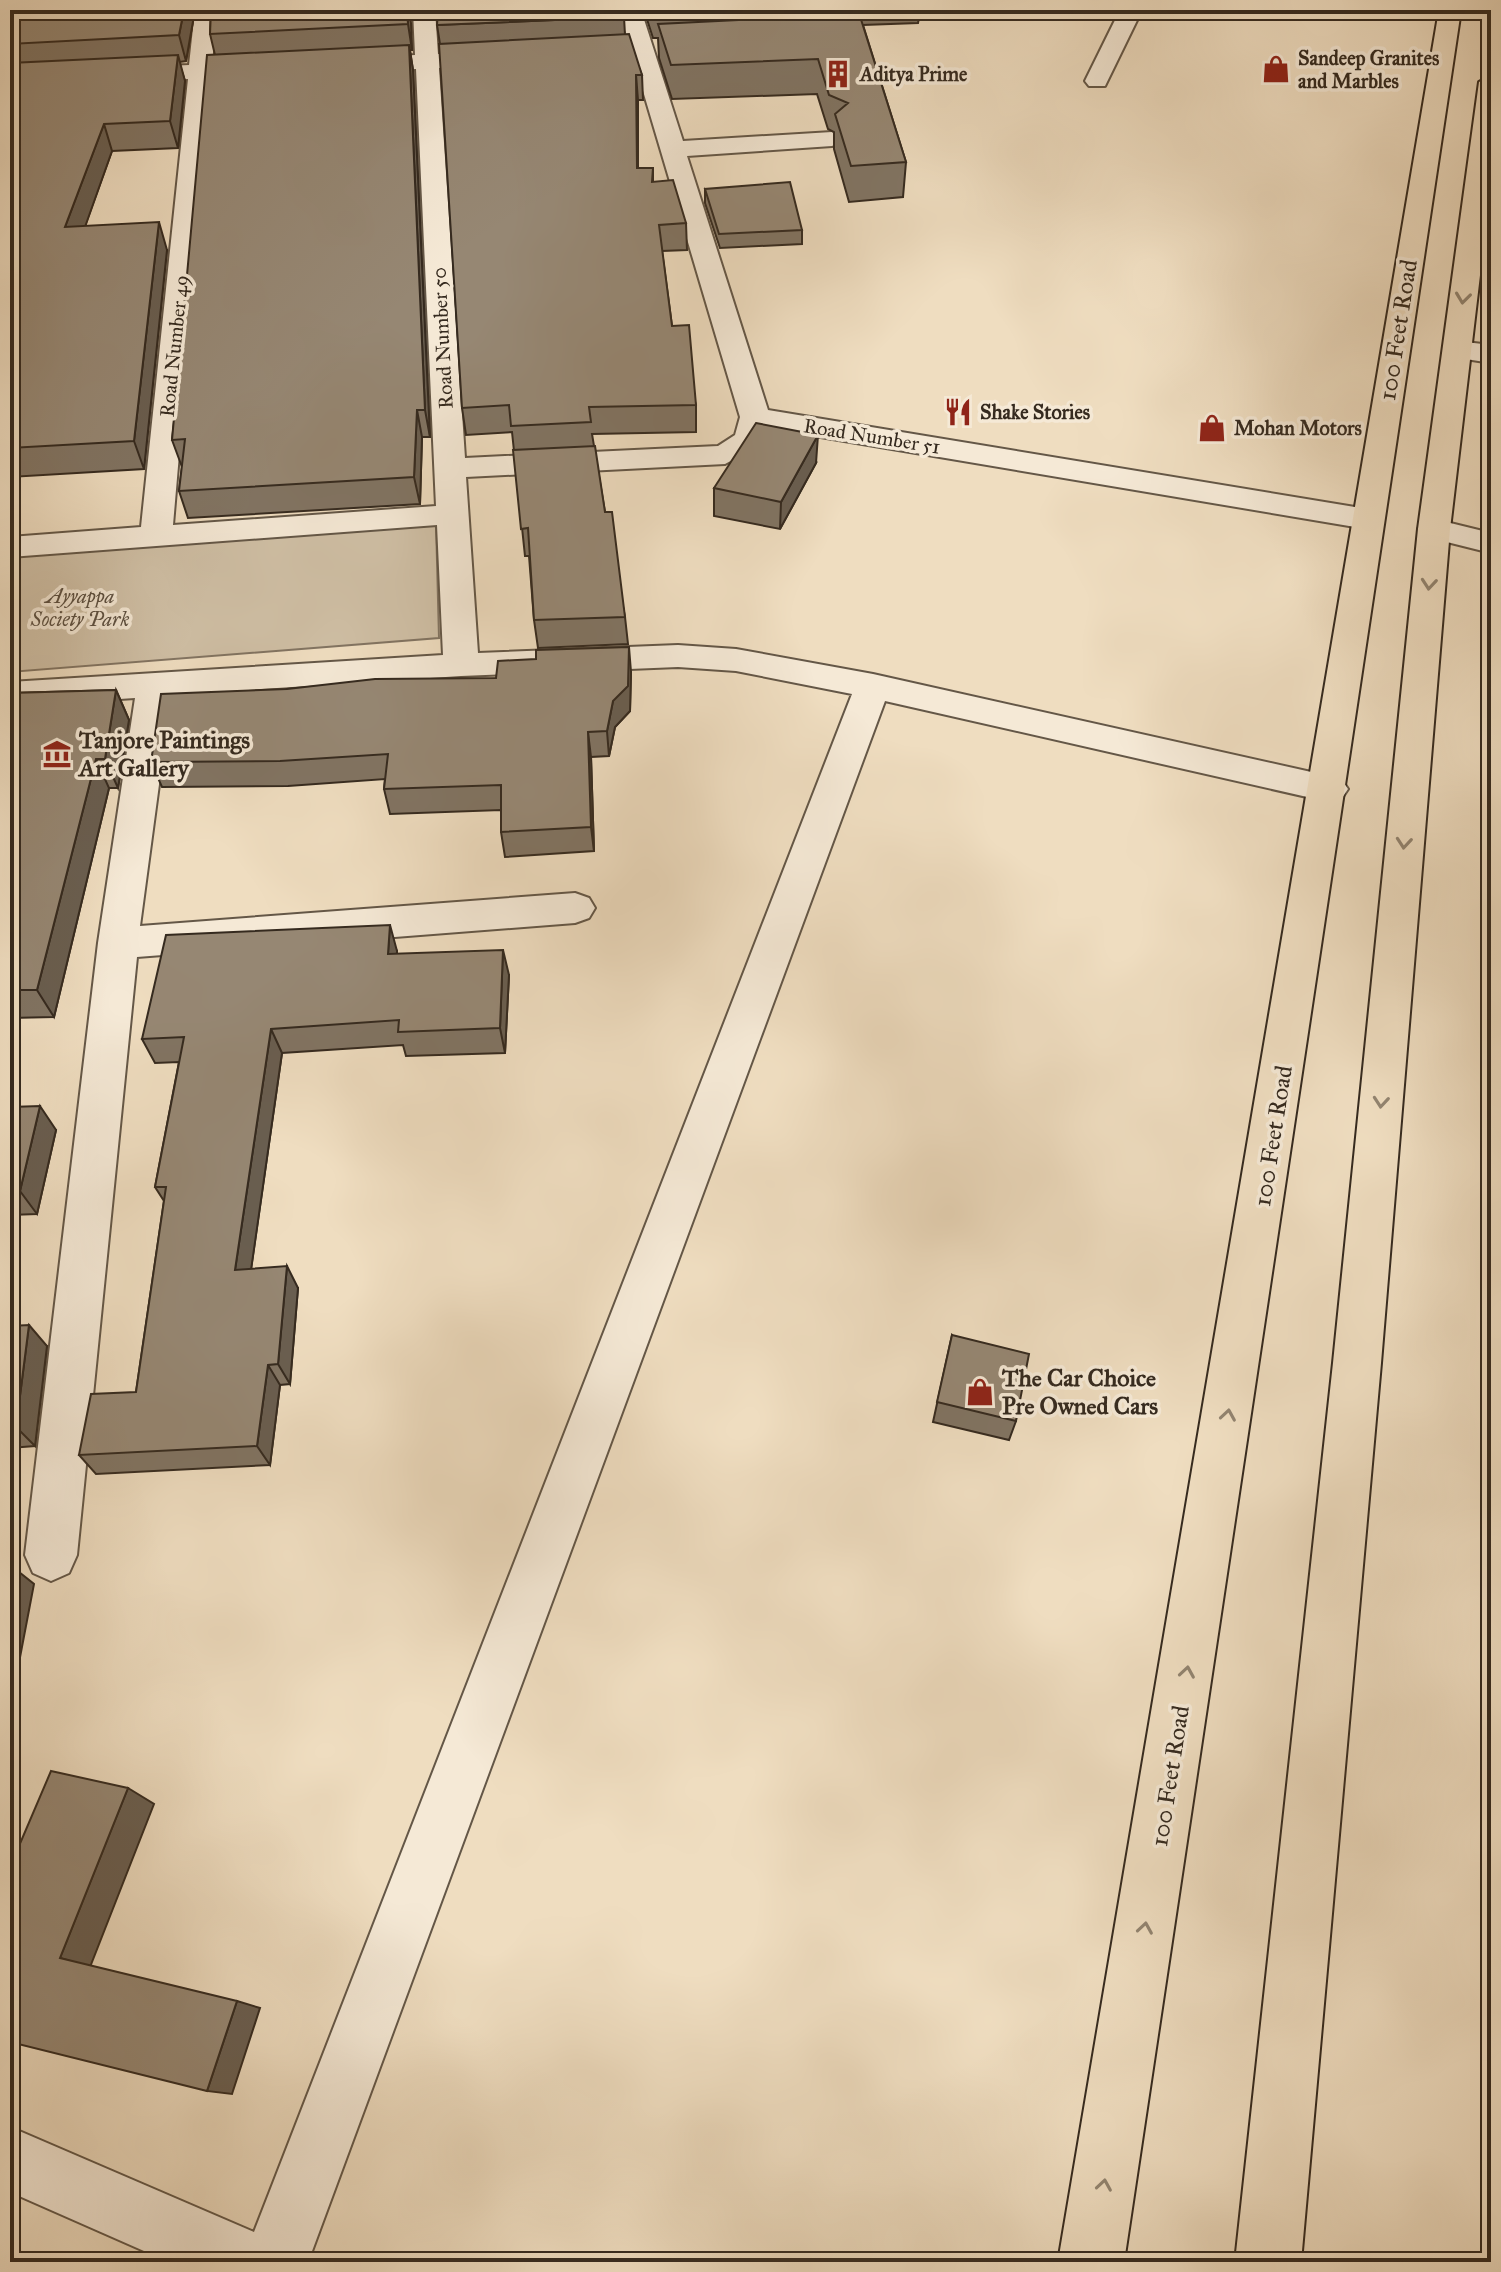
<svg xmlns="http://www.w3.org/2000/svg" width="1501" height="2272" viewBox="0 0 1501 2272" font-family="'IM FELL Great Primer',serif">
<style>
.green{fill:#cfbfa5;stroke:#827462;stroke-width:2}
.lines{fill:none;stroke-linecap:round;stroke-linejoin:round}
.minor-casing{stroke:#645747;stroke-width:4}
.major-casing{stroke:#352a1f;stroke-width:4}
.minor{fill:#f5e9d6;fill-rule:evenodd}
.major{fill:#efddc0;fill-rule:evenodd}
.wall{fill:#817463;stroke:#352a1f;stroke-width:2}
.shaded-wall{fill:#695e50;stroke:#352a1f;stroke-width:2}
.building{fill:#968773;stroke:#352a1f;stroke-width:2}
.oneway{stroke:#928470}
.labels{text-anchor:middle;stroke-width:7;stroke-linejoin:round;paint-order:stroke}
.far-poi-label{font-size:20px;font-weight:bold;fill:#352a1f;stroke:#f5e9d6;text-anchor:start}
.far-street-label{font-size:20px;fill:#352a1f;stroke:#f5e9d6}
.far-park-label{font-size:20px;font-style:italic;fill:#5c4f40;stroke:#f5e9d6}
.street-label{font-size:24px;fill:#352a1f;stroke:#f5e9d6}
.poi-label{font-size:24px;font-weight:bold;fill:#352a1f;stroke:#f5e9d6;text-anchor:start}
</style>
<rect width="100%" height="100%" fill="#efddc0"/>
<filter id="stains"><feTurbulence type="fractalNoise" baseFrequency=".0025" numOctaves="4"/><feColorMatrix values="0 0 0 0 .2 0 0 0 0 .09 0 0 0 0 .02 0 0 0 .5 -.17"/></filter>
<radialGradient id="worn" r=".72"><stop offset=".6" stop-color="#630" stop-opacity="0"/><stop offset="1" stop-color="#630" stop-opacity=".3"/></radialGradient>
<path class="green" d="M436 523 439 638 10 672V554Z"/>
<g class="lines">
<defs>
<path id="minor" d="M195 10H217L212 64 267 62 279 69 267 76 211 78 173 525 436 506 416 69 352 72 340 65 352 58 415 55 413 10H435L438 54 499 51 511 58 499 65 439 68 465 458 718 446 735 435 740 417 619 10H641L683 141 832 132 844 139 832 146 687 156 768 410 1367 509 1378 512 1383 519 1378 526 1367 529 767 428 760 445 725 464 466 477 478 653 678 645 736 649 873 674 1329 776 1342 780 1348 789 1342 798 1329 802 885 701 308 2262H169L10 2192V2127L254 2232 852 694 736 671 678 667 461 676 171 695 140 926 575 893 589 898 595 908 589 918 575 923 137 957 77 1555 69 1573 51 1581 33 1573 25 1555 98 943 135 698 10 706V682L443 655 437 525 10 557V537L141 527 188 79 10 87V73L189 65Z
M831 10H853L862 37 851 44 807 46 804 41 807 36 838 32Z
M1120 10H1142L1105 86H1089L1085 81Z
M1457 341 1491 345V363L1447 356 1443 350 1447 344Z
M1434 519 1491 533V553L1423 536 1418 529 1423 522Z"/>
<path id="major" d="M1439 10H1461L1124 2262H1058Z
M1491 75V182L1450 529 1381 1363 1301 2262H1235L1333 1363 1418 529 1479 82Z"/>
</defs>
<use href="#minor" class="minor-casing"/>
<use href="#major" class="major-casing"/>
<use href="#minor" class="minor"/>
<use href="#major" class="major"/>
</g>
<path class="wall" d="M10 10H195L186 61 179 62 185 81 178 148 112 151 85 226 167 250 144 469 10 477Z
M211 10H409L412 50H410L413 70 430 437H422L420 504 188 518 179 491 182 467 172 440 215 55 210 34Z
M644 10H837L836 16 843 15 854 10H969V16L919 18 918 23 863 25 906 162 903 197 849 202 834 149V132L828 129 817 94 672 99 659 58 658 38H653Z
M624 17 625 35 642 75 643 100H638V168H653V181L686 223 687 250 662 251 672 326 696 405V432L592 434 605 512 625 617 628 644 538 648 534 620 529 556H525L512 432 466 435 462 408 440 44 437 25Z
M705 189 802 230V244L720 248 705 203Z
M816 463 780 529 714 516V488Z
M631 672 630 711 615 727 609 756 591 757 594 851 505 857 501 832V810L390 814 384 789 385 779 288 786 162 787 151 762 287 689Z
M116 690 129 720 118 788H109L54 1017 10 1018V693Z
M397 951V954L509 975 505 1053 406 1056 403 1045 282 1053 251 1269 298 1288 290 1384 280 1385 270 1465 96 1474 79 1455 136 1392 164 1201 155 1187 179 1062 155 1063 142 1039Z
M10 1107 56 1130 37 1214 10 1215Z
M10 1326 47 1346 35 1446 10 1448Z
M952 1335 1016 1421 1009 1440 933 1422Z"/>
<path class="shaded-wall" d="M184 10H195L186 61 179 35Z
M407 10H409L411 23 412 50 408 24Z
M409 45 413 70 430 437 425 410Z
M178 55 185 81 178 148 170 121Z
M636 75 638 100V194L637 168Z
M104 124 112 151 75 255 65 227Z
M159 222 167 250 144 469 134 441Z
M417 410 422 437 420 504 414 477Z
M818 435 816 463 780 529 781 502Z
M629 647 631 672 630 711 615 727 609 756 607 731 613 701Z
M116 690 129 720 118 788 105 759Z
M588 732 591 757 594 851 591 827Z
M96 759 109 788 54 1017 37 990Z
M390 925 397 951 395 980 388 954Z
M503 950 509 975 505 1053 500 1028Z
M271 1029 282 1053 248 1291 235 1270Z
M40 1106 56 1130 37 1214 20 1191Z
M287 1266 298 1288 290 1384 278 1364Z
M29 1325 47 1346 35 1446 16 1427Z
M268 1365 280 1385 270 1465 257 1446Z
M14 1568 34 1584 13 1694 10 1692V1588Z
M128 1788 154 1804 90 1967 60 1958Z
M237 2001 260 2008 232 2094 207 2091Z"/>
<path class="building" d="M10 10H184L179 35 10 44Z
M211 10H407L408 24 210 34Z
M438 10H622L624 17 437 25Z
M650 10H749L652 15Z
M854 10H858L906 162 851 166 835 114 848 103 829 95 818 59 671 65 658 24 843 15Z
M629 34 642 75H636L637 168H653L652 182 673 180 686 223 659 225 672 326 689 325 696 405 589 407 591 422 511 426 509 405 462 408 439 44Z
M409 45 425 410H417L414 477 179 491 185 439 172 440 207 55Z
M178 55 170 121 104 124 65 227 159 222 134 441 10 448V63Z
M790 182 802 230 719 234 705 189Z
M756 423 818 435 781 502 714 488Z
M595 446 605 512H612L625 617 534 620 528 528 521 529 513 450Z
M629 647 628 686 613 701 607 731 588 732 591 827 501 832V785L384 789 388 754 280 761 151 762 161 694 287 689 375 679 496 678 498 661 536 659V650Z
M116 690 105 759H96L37 990H10V693Z
M390 925 388 954 503 950 500 1028 398 1032 399 1020 271 1029 235 1270 287 1266 278 1364 268 1365 257 1446 79 1455 91 1394 136 1392 166 1187H155L184 1037 142 1039 166 935Z
M40 1106 20 1191 10 1192V1107Z
M29 1325 16 1427H10V1326Z
M952 1335 1029 1354 1016 1421 937 1402Z
M10 1568H14L10 1588Z
M51 1771 128 1788 60 1958 237 2001 207 2091 10 2042V1867Z"/>
<defs><path id="oneway-chevron" d="M-2-3.5L2.5 0L-2 3.5" fill="none" stroke-width="1.6" stroke-linecap="round" stroke-linejoin="round" transform="scale(2)"/></defs>
<g class="oneway">
<use href="#oneway-chevron" transform="translate(1463 298) rotate(97)"/>
<use href="#oneway-chevron" transform="translate(1429 584) rotate(95)"/>
<use href="#oneway-chevron" transform="translate(1404 843) rotate(95)"/>
<use href="#oneway-chevron" transform="translate(1381 1102) rotate(95)"/>
<use href="#oneway-chevron" transform="translate(1228 1415) rotate(-81)"/>
<use href="#oneway-chevron" transform="translate(1187 1672) rotate(-81)"/>
<use href="#oneway-chevron" transform="translate(1145 1928) rotate(-81)"/>
<use href="#oneway-chevron" transform="translate(1104 2185) rotate(-81)"/>
</g>
<defs>
<symbol id="shop-bare" viewBox="-9 -9 18 18"><path d="M-5-2.5h2.3a2.7 3.5 0 0 1 5.4 0H5L5.5 6h-11ZM-1.5-2.5h3a1.5 2.3 0 0 0-3 0Z" fill="#8f2418" stroke="#f5e9d6" stroke-width="2.5" paint-order="stroke"/></symbol>
<symbol id="building-bare" viewBox="-9 -9 18 18"><path d="M-4-6H4V6H1V3H-1V6H-4ZM-2.5-4.3h1.7v1.8h-1.7ZM.8-4.3h1.7v1.8H.8ZM-2.5-1h1.7V.8h-1.7ZM.8-1h1.7V.8H.8Z" fill="#8f2418" stroke="#f5e9d6" stroke-width="2.5" paint-order="stroke"/></symbol>
<symbol id="restaurant-bare" viewBox="-9 -9 18 18"><path d="M-5-6h1v4h1v-4h1v4h1v-4h1v5L-1.5 .5V6h-2V.5L-5-1ZM5-6V6H3V1.5H1.5Q1.5-4 5-6Z" fill="#8f2418" stroke="#f5e9d6" stroke-width="2.5" paint-order="stroke"/></symbol>
<symbol id="museum-bare" viewBox="-9 -9 18 18"><path d="M0-6L6-3V-2H-6V-3ZM-5-1h2V3h-2ZM-1-1h2V3h-2ZM3-1h2V3H3ZM-6 4H6V6H-6Z" fill="#8f2418" stroke="#f5e9d6" stroke-width="2.5" paint-order="stroke"/></symbol>
</defs>
<g fill-rule="evenodd">
<use href="#shop-bare" x="1256" y="49" width="40" height="40"/>
<use href="#building-bare" x="818" y="54" width="40" height="40"/>
<use href="#restaurant-bare" x="938" y="392" width="40" height="40"/>
<use href="#shop-bare" x="1192" y="408" width="40" height="40"/>
<use href="#museum-bare" x="37" y="734" width="40" height="40"/>
<use href="#shop-bare" x="960" y="1372" width="40" height="40"/>
</g>
<g class="labels">
<g class="far-poi-label">
<text x="1298" y="65">Sandeep Granites<tspan x="1298" dy="23">and Marbles</tspan></text>
<text x="860" y="81">Aditya Prime</text>
<text x="980" y="419">Shake Stories</text>
<text x="1234" y="435">Mohan Motors</text>
</g>
<g class="far-street-label">
<text transform="translate(442 338) rotate(-93)" y="7">Road Number 50</text>
<text transform="translate(174 346) rotate(-84)" y="7">Road Number 49</text>
<text transform="translate(872 436) rotate(9)" y="7">Road Number 51</text>
</g>
<g class="far-park-label">
<text x="80" y="603">Ayyappa<tspan x="80" dy="23">Society Park</tspan></text>
</g>
<g class="street-label">
<text transform="translate(1398 330) rotate(-81)" y="8">100 Feet Road</text>
<text transform="translate(1273 1136) rotate(-81)" y="8">100 Feet Road</text>
<text transform="translate(1170 1776) rotate(-81)" y="8">100 Feet Road</text>
</g>
<g class="poi-label">
<text x="79" y="748">Tanjore Paintings<tspan x="79" dy="28">Art Gallery</tspan></text>
<text x="1002" y="1386">The Car Choice<tspan x="1002" dy="28">Pre Owned Cars</tspan></text>
</g>
</g>
<rect width="1501" height="2272" fill="none" stroke="#efddc0" stroke-width="40"/>
<rect x="12" y="12" width="1477" height="2248" fill="none" stroke="#352a1f" stroke-width="4"/>
<rect x="20" y="20" width="1461" height="2232" fill="none" stroke="#352a1f" stroke-width="2"/>
<rect width="100%" height="100%" filter="url(#stains)"/>
<rect width="100%" height="100%" fill="url(#worn)"/>
</svg>
